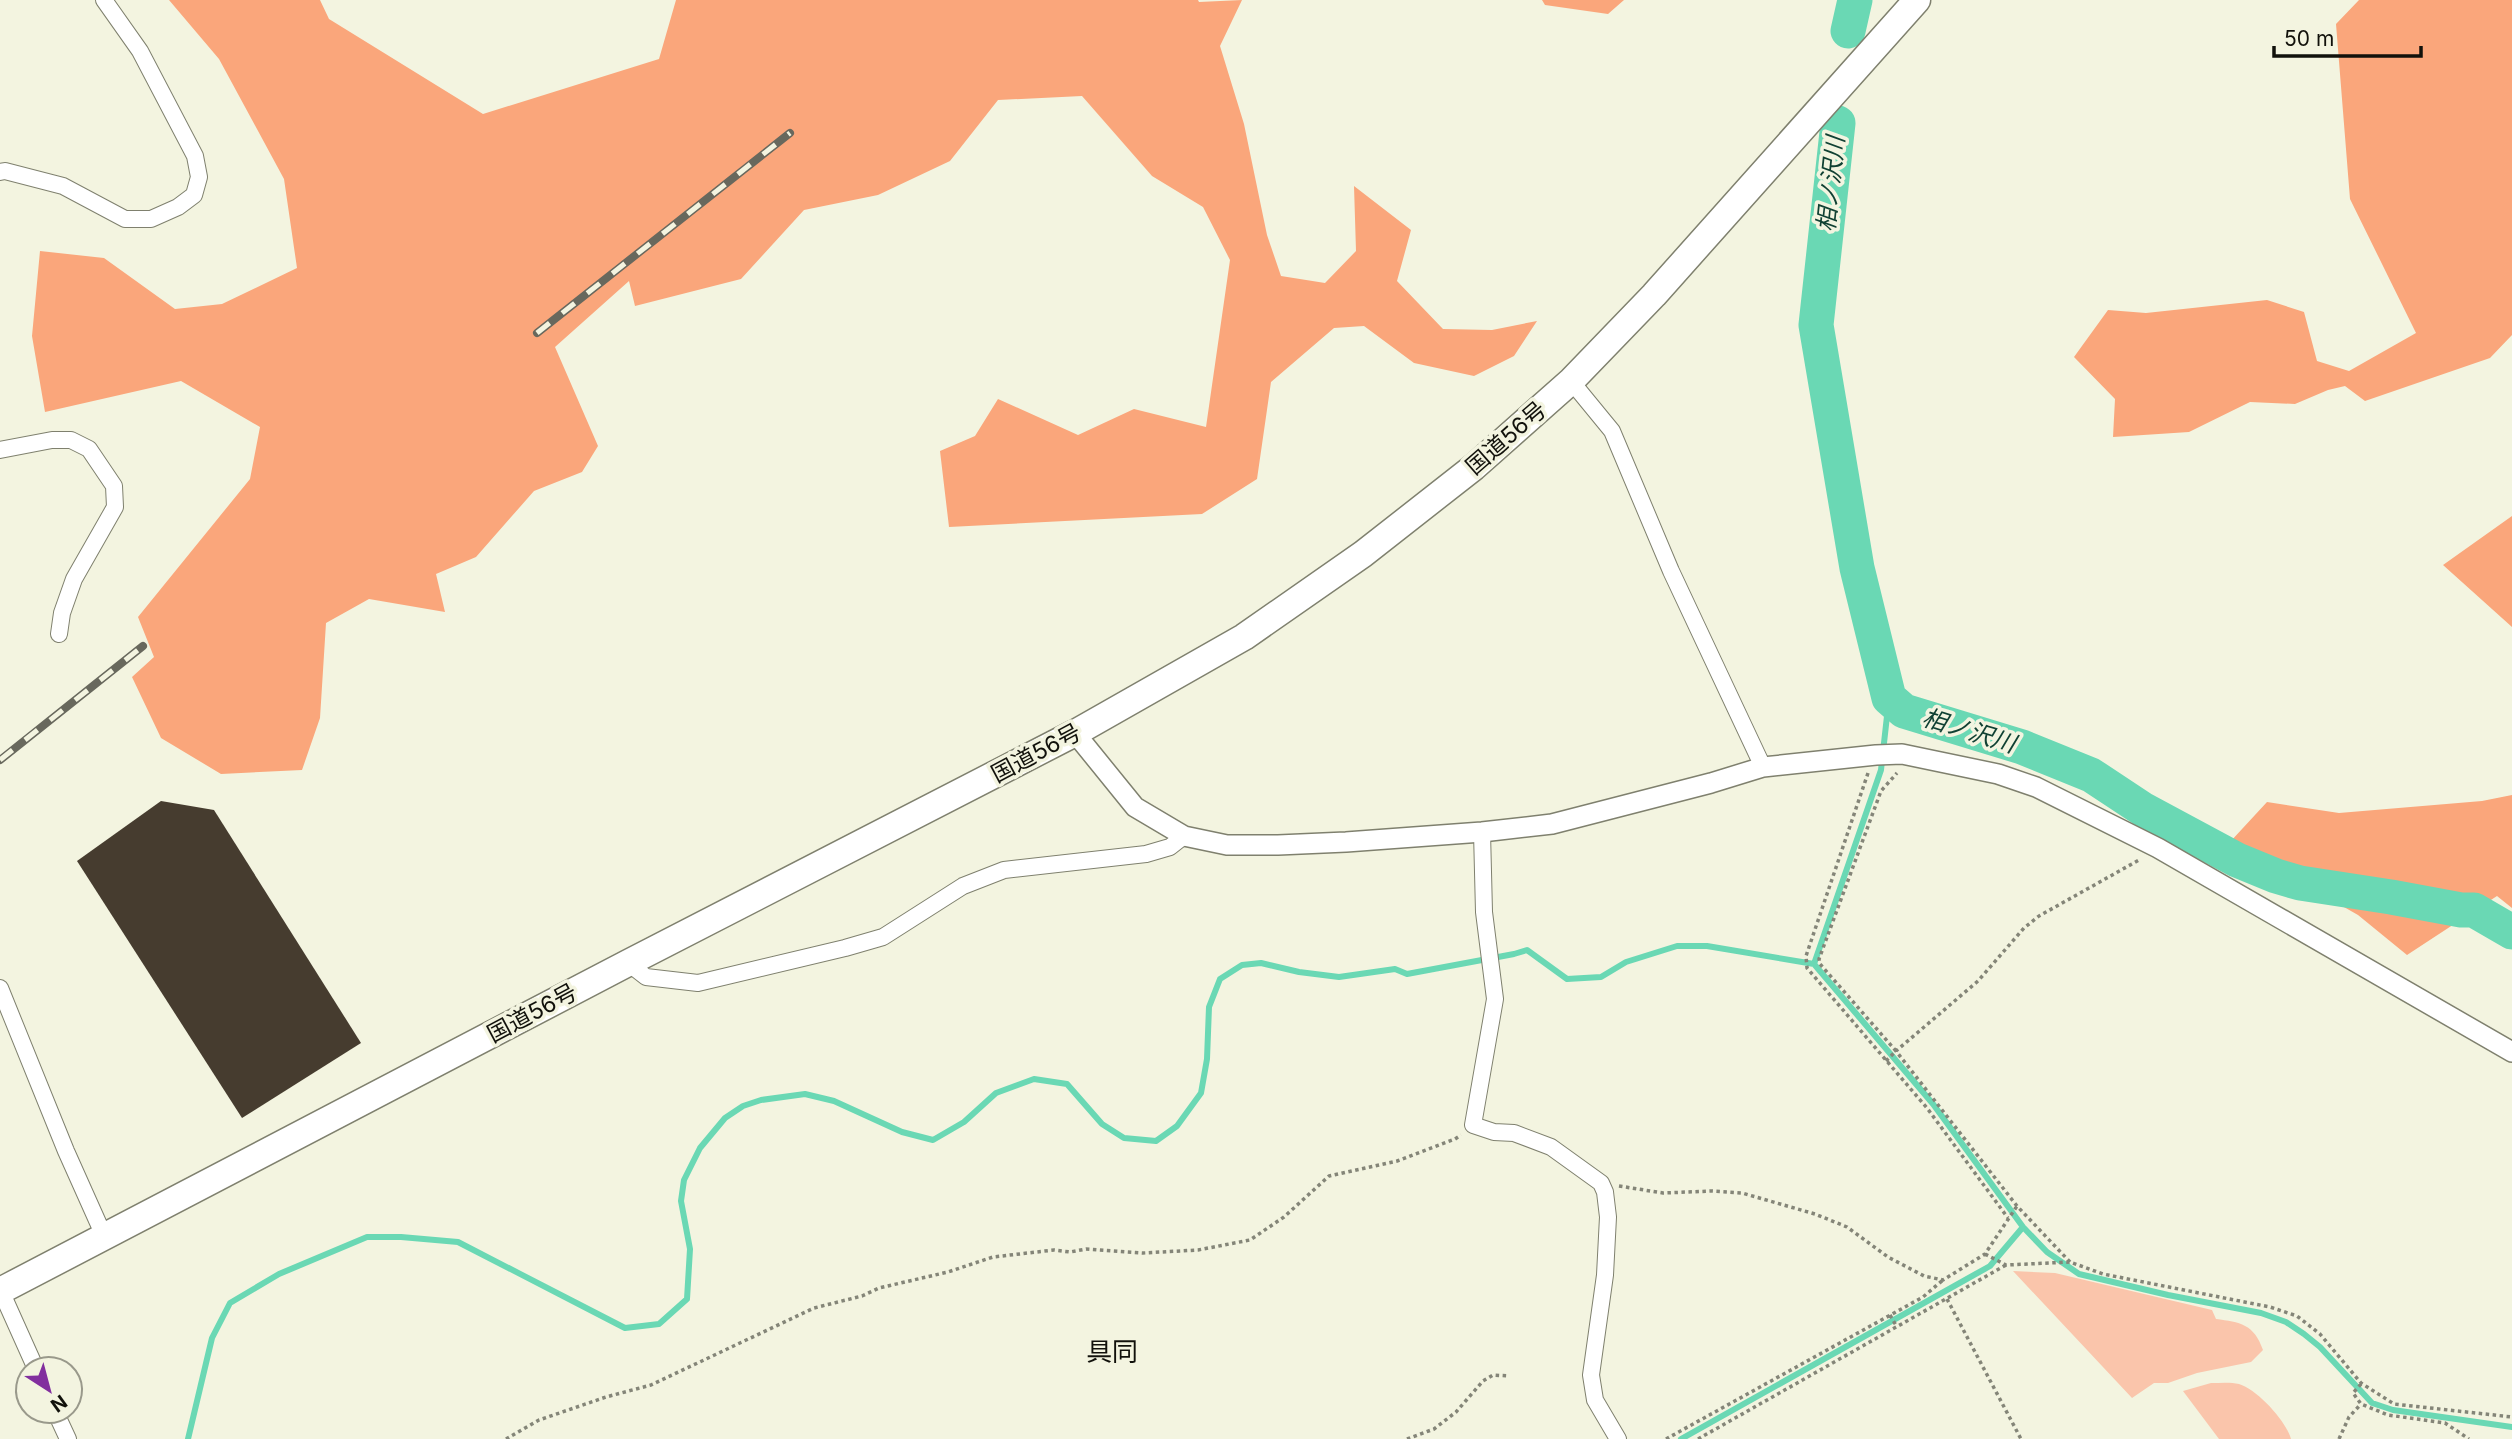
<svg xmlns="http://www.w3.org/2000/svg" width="2512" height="1439" viewBox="0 0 2512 1439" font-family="Inter,'Noto Sans JP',sans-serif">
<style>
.green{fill:#fac5ab}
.forest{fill:#faa67b}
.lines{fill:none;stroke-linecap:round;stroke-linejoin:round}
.stream{stroke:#6ad8b4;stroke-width:6}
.river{stroke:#6ad8b4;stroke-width:35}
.building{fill:#463c2f}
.minor-casing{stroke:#7f806e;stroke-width:18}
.tertiary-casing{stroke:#7f806e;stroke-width:22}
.trunk-casing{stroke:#7f806e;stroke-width:29}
.path{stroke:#848578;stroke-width:3.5;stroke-dasharray:3.5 3.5;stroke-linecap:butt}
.minor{stroke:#fff;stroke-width:16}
.tertiary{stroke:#fff;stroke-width:19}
.trunk{stroke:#fff;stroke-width:26}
.rail-casing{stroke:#68685d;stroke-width:8}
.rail{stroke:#f3f4e0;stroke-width:5;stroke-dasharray:16;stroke-linecap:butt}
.labels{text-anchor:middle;stroke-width:7;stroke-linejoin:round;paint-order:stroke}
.street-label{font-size:23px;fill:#11110b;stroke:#f3f4e0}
.water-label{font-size:24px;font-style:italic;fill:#104133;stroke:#f3f4e0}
.quarter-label{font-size:26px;fill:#11110b;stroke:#f3f4e0}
</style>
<rect width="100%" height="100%" fill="#f3f4e0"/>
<path class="green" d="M2013 1271 2055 1273 2212 1310 2216 1319C2240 1322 2254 1324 2263 1350L2251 1362 2197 1373 2168 1383H2154L2132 1398Z
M2211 1383C2220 1383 2231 1382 2239 1384 2258 1390 2286 1421 2291 1439H2219L2183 1391Z"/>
<path class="forest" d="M169 0H320L329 19 483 114 659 59 676 0H1198L1199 2 1242 0 1220 46 1244 124 1267 235 1281 276 1325 283 1356 251 1354 186 1411 230 1397 281 1443 329 1492 330 1537 321 1514 356 1474 376 1414 363 1364 326 1334 328 1271 382 1257 479 1202 514 949 527 940 451 975 436 998 399 1078 435 1134 409 1206 427 1230 260 1203 207 1152 176 1082 96 998 100 950 161 878 195 804 210 741 279 635 306 629 281 555 347 598 446 582 472 534 491 476 557 436 574 445 612 369 599 326 623 320 718 302 770 221 774 161 738 132 677 154 657 138 617 250 479 260 427 181 381 45 412 32 336 40 251 104 258 175 309 222 304 297 268 284 179 219 59Z
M1542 0H1624L1608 14 1545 5Z
M2359 0H2512V335L2490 358 2365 401 2345 386 2328 390 2295 404 2250 402 2189 432 2113 437 2115 399 2074 357 2108 310 2146 313 2267 300 2304 312 2317 361 2349 371 2416 333 2350 199 2336 24Z
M2512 516V627L2443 565Z
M2512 795V908L2497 896 2407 955 2358 915 2230 842 2267 802 2339 813 2482 801Z"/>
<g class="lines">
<path class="stream" d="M1814 964 1881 770 1889 698
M188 1439 212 1338 230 1303 279 1274 367 1237H401L458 1242 625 1328 659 1324 687 1299 690 1249 681 1201 684 1180 700 1148 725 1118 743 1106 761 1100 805 1094 834 1101 902 1132 933 1140 964 1122 996 1093 1034 1079 1067 1084 1102 1124 1124 1138 1156 1141 1177 1126 1201 1093 1207 1059 1209 1007 1220 979 1242 965 1261 963 1299 972 1339 977 1395 969 1407 974 1514 954 1527 950 1567 979 1601 977 1626 962 1677 946H1707L1814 964 1933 1104 2023 1227 2047 1252 2079 1274 2168 1295 2261 1313 2286 1322 2304 1334 2320 1347 2372 1403 2393 1410 2512 1427
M1681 1439 1990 1266 2023 1227"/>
<path class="river" d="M1848 31 1855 0
M1838 123 1816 325 1857 568 1889 698 1904 711 2022 747 2091 775 2144 810 2237 860 2276 876 2300 883 2391 897 2461 910H2474L2512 932"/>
</g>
<path class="building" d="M161 801 214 810 361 1043 242 1118 77 861Z"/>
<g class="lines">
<defs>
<path id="minor" d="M0 172 5 171 63 186 125 219H151L178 207 194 195 199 177 195 156 140 51 104 0
M1571 381 1612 431 1671 571 1763 767
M0 450 52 440H71L89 449 114 486 115 507 74 579 62 613 59 634
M1482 832 1484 912 1495 999 1473 1125 1494 1132 1514 1133 1551 1147 1601 1183 1605 1192 1608 1217 1605 1275 1591 1375 1595 1400 1618 1439
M628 963 646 977 698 983 845 948 883 937 963 886 1004 870 1146 854 1170 847 1184 836
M0 988 66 1151 104 1236
M1 1291 36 1369
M55 1411 68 1439"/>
<path id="tertiary" d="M1075 733 1135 807 1184 836 1227 845H1278L1346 842 1482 832 1552 824 1711 783 1763 767 1876 755 1902 754 1998 774 2036 787 2158 848 2512 1052"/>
<path id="trunk" d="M0 1291 628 963 1075 733 1244 637 1363 554 1474 467 1571 381 1654 295 1917 0"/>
</defs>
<use href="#minor" class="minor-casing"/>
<use href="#tertiary" class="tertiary-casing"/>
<use href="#trunk" class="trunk-casing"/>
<path class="path" d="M1868 773 1806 956 1807 968 1927 1108 2008 1218
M1886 1061 1896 1051 1820 964 1819 959 1881 791 1897 773
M1619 1186 1663 1193 1712 1191 1742 1193 1815 1214 1847 1227 1888 1257 1924 1276 1943 1280 1985 1254 2017 1206
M1985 1254 2006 1265 2070 1262 2103 1274 2270 1307 2297 1316 2320 1334 2361 1383 2394 1404 2512 1417
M2070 1262 2017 1206 1896 1051 1978 981 2024 928 2039 916 2139 860
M1947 1299 2021 1439
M1890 1315 1897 1327
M2361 1384 2353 1393 2361 1404 2388 1415 2445 1423 2469 1439
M506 1439 539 1420 606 1397 651 1385 814 1308 862 1296 879 1288 948 1272 993 1257 1054 1250 1070 1252 1086 1249 1143 1253 1198 1250 1250 1240 1284 1217 1329 1176 1397 1161 1455 1139 1461 1135
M1407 1439 1434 1429 1456 1412 1483 1381 1493 1375 1509 1376
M1666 1439 1923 1297 1943 1280
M1698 1439 2006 1265
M2339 1439 2349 1417 2361 1404"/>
<use href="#minor" class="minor"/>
<use href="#tertiary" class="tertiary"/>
<use href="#trunk" class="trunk"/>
<defs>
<path id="rail" d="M537 333 790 133
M0 760 143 646"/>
</defs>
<use href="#rail" class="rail-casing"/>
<use href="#rail" class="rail"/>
</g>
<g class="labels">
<g class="street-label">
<text transform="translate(1506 438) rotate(-41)" y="8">国道56号</text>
<text transform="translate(1036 753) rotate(-28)" y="8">国道56号</text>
<text transform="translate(532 1013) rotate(-28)" y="8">国道56号</text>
</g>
<g class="water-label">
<text transform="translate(1831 184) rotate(-84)" y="8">相ノ沢川</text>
<text transform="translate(1969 731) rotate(17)" y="8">相ノ沢川</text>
</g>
<g class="quarter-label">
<text x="1112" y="1361">具同</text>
</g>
</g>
<g transform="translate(49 1390) rotate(144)"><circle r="33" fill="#f3f4e0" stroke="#99998b" stroke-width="2"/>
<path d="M0-5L12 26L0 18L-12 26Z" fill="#822f9e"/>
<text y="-10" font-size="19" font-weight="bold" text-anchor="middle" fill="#11110b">N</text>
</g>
<path d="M2274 46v10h147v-10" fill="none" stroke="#11110b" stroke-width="3.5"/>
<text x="2284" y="46" font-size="21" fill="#11110b" stroke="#f3f4e0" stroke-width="5" paint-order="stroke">50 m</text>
</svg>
